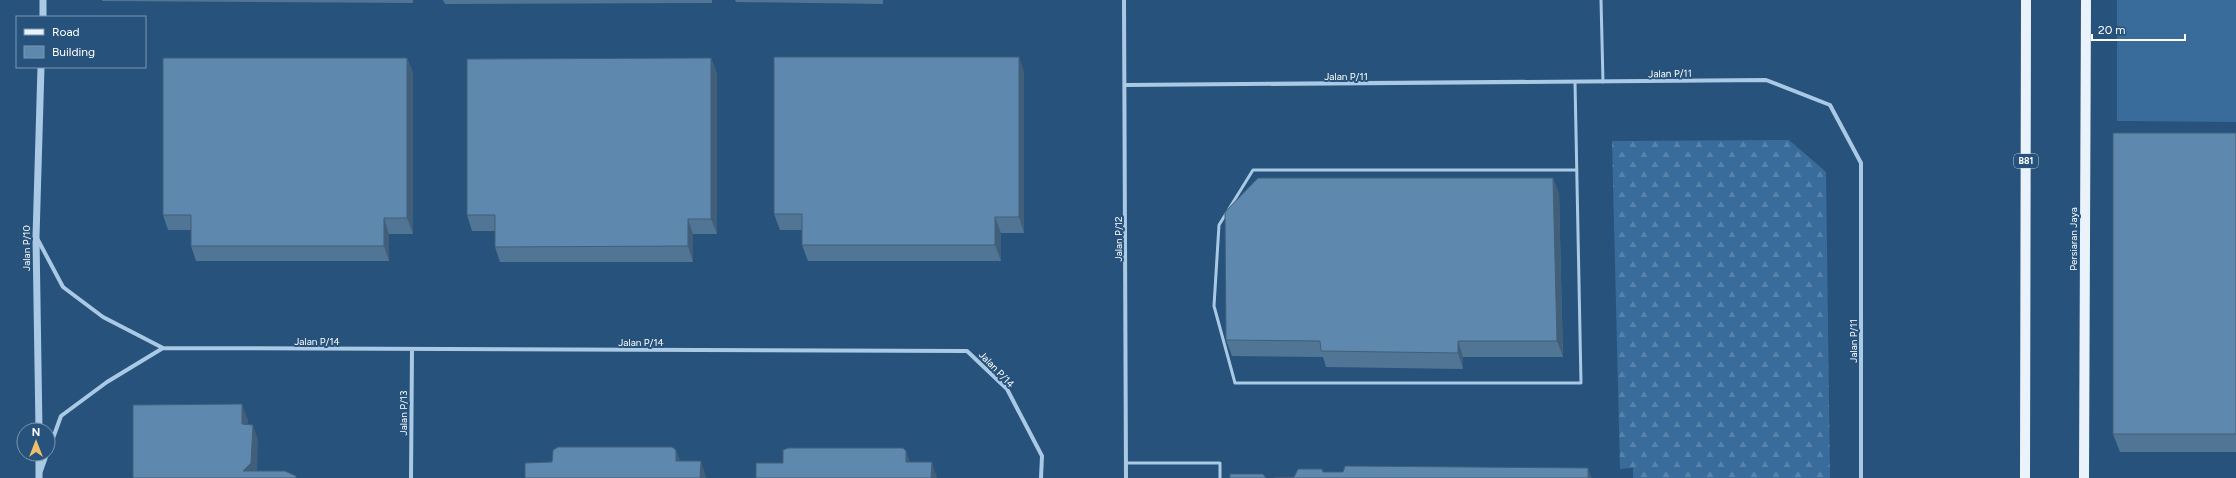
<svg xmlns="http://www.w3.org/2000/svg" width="2236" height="478" viewBox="0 0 2236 478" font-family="Figtree,sans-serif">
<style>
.forest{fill:url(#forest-firs)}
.pitch{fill:#396c9a}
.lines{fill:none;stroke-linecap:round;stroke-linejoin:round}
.service{stroke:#aac9e5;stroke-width:3}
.minor{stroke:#aac9e5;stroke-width:4}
.tertiary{stroke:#aac9e5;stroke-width:7}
.primary{stroke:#eaf3fc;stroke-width:10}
.wall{fill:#517595}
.shaded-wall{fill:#425f79}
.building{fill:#5e88ad;stroke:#425f79}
.labels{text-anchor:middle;stroke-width:4;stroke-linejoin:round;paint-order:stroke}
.shield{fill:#26527c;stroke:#becbd8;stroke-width:1}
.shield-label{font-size:9px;font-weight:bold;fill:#fff}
.street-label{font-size:10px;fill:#fff;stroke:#26527c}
</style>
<defs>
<pattern id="forest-firs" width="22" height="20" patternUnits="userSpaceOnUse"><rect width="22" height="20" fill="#396c9a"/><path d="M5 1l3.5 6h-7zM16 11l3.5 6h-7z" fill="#5782a9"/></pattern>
</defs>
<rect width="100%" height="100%" fill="#26527c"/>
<path class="forest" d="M1789 140 1826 172 1830 478H1633V468L1620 469 1612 141Z"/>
<path class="pitch" d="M2117 0H2236V122L2117 121Z"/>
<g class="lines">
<path class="service" d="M1601 0 1603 82
M1575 82 1581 383H1235L1214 306 1219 225 1253 170H1577
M1126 463H1220V478"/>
<path class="minor" d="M1124 0 1126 478
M1126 85 1766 80 1830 105 1861 163V478
M38 240 63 287 103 317 163 348 967 351 1007 389 1042 456 1041 478
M48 452 61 416 107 382 163 348
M41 471 47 454
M411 478 412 349"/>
<path class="tertiary" d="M43 17V0
M39 430 36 237 41 67
M39 454V478"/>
<path class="primary" d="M2025 478 2026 0
M2084 478 2086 0"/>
</g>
<path class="wall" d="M102 0H413V3L102 1Z
M443 0H712V3L445 4Z
M735 0H883V4L736 2Z
M1019 57 1024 73V233H1001V261H808L802 245V230H780L774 214Z
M407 58 413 73V234H389V261H196L191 246V230H168L163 215Z
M711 58 717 74V234H693V262H500L495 247V231H472L467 215Z
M2236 133V452H2120L2113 434Z
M1553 178 1559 194 1563 357H1463V369L1326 367 1323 357 1232 356 1226 340Z"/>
<path class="shaded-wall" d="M1019 57 1024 73V233L1019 217Z
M407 58 413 73V234L407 218Z
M711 58 717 74V234L711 219Z
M1553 178 1559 194 1563 357 1557 341Z
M995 217 1001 233V261L995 245Z
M384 218 389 234V261L384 246Z
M688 219 693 234V262L688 246Z
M1458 341 1463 357V369L1458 353Z
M242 404 248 420V439L242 424Z
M253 425 258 440 257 478 243 471Z
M676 450 682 466 676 461Z
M906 451 912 467 906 462Z
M701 461 706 477V478H700Z
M932 462 937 478H931Z
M1588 468 1592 478H1588Z"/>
<path class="building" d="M774 57H1019V217H995V245H802V214H774Z
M163 58H407V218H384V246H191V215H163Z
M711 58V219H688V246L495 247V215H467V59Z
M2113 133H2236V434H2113Z
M1258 178H1553L1557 341H1458V353L1321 351 1320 341 1226 340 1225 212Z
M242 404V424L253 425 251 463 243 471H285L296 476V478H133V405Z
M558 447H672L676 450V461H701L700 478H525V463L552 462 553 450Z
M788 448H903L906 451V462H932L931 478H756V463H783V450Z
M1345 466 1588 468V478H1274L1294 477 1298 469H1322L1323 472H1343Z
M1230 474H1263L1266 478H1230Z"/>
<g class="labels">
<rect class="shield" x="2014" y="154" width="24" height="14" rx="3"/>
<g class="shield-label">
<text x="2026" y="164">B81</text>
</g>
<g class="street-label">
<text transform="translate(1670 73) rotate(-1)" y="4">Jalan P/11</text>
<text x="1346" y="80">Jalan P/11</text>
<text transform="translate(1118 239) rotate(-90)" y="4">Jalan P/12</text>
<text transform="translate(2073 239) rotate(-90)" y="4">Persiaran Jaya</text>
<text transform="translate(26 248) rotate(-90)" y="4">Jalan P/10</text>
<text x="317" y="345">Jalan P/14</text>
<text transform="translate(1853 341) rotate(-90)" y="4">Jalan P/11</text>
<text x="641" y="346">Jalan P/14</text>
<text transform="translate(997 369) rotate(46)" y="4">Jalan P/14</text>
<text transform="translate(403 413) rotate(-90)" y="4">Jalan P/13</text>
</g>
</g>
<rect x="16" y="16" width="130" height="52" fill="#26527c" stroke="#7d97b0"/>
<rect x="24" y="29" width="20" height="6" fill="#eaf3fc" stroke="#7d97b0"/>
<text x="52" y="36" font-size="12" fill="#ffffff">Road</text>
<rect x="24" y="46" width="20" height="12" fill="#5e88ad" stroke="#7d97b0"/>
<text x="52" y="56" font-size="12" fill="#ffffff">Building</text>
<g transform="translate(36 442)"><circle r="19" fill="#26527c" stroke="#7d97b0"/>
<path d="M0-3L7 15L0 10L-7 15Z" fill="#eebf6f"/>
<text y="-6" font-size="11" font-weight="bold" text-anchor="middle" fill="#ffffff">N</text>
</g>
<path d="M2092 34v6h93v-6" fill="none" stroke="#ffffff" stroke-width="2"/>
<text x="2098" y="34" font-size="12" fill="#ffffff" stroke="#26527c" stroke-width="3" paint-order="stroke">20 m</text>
</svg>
